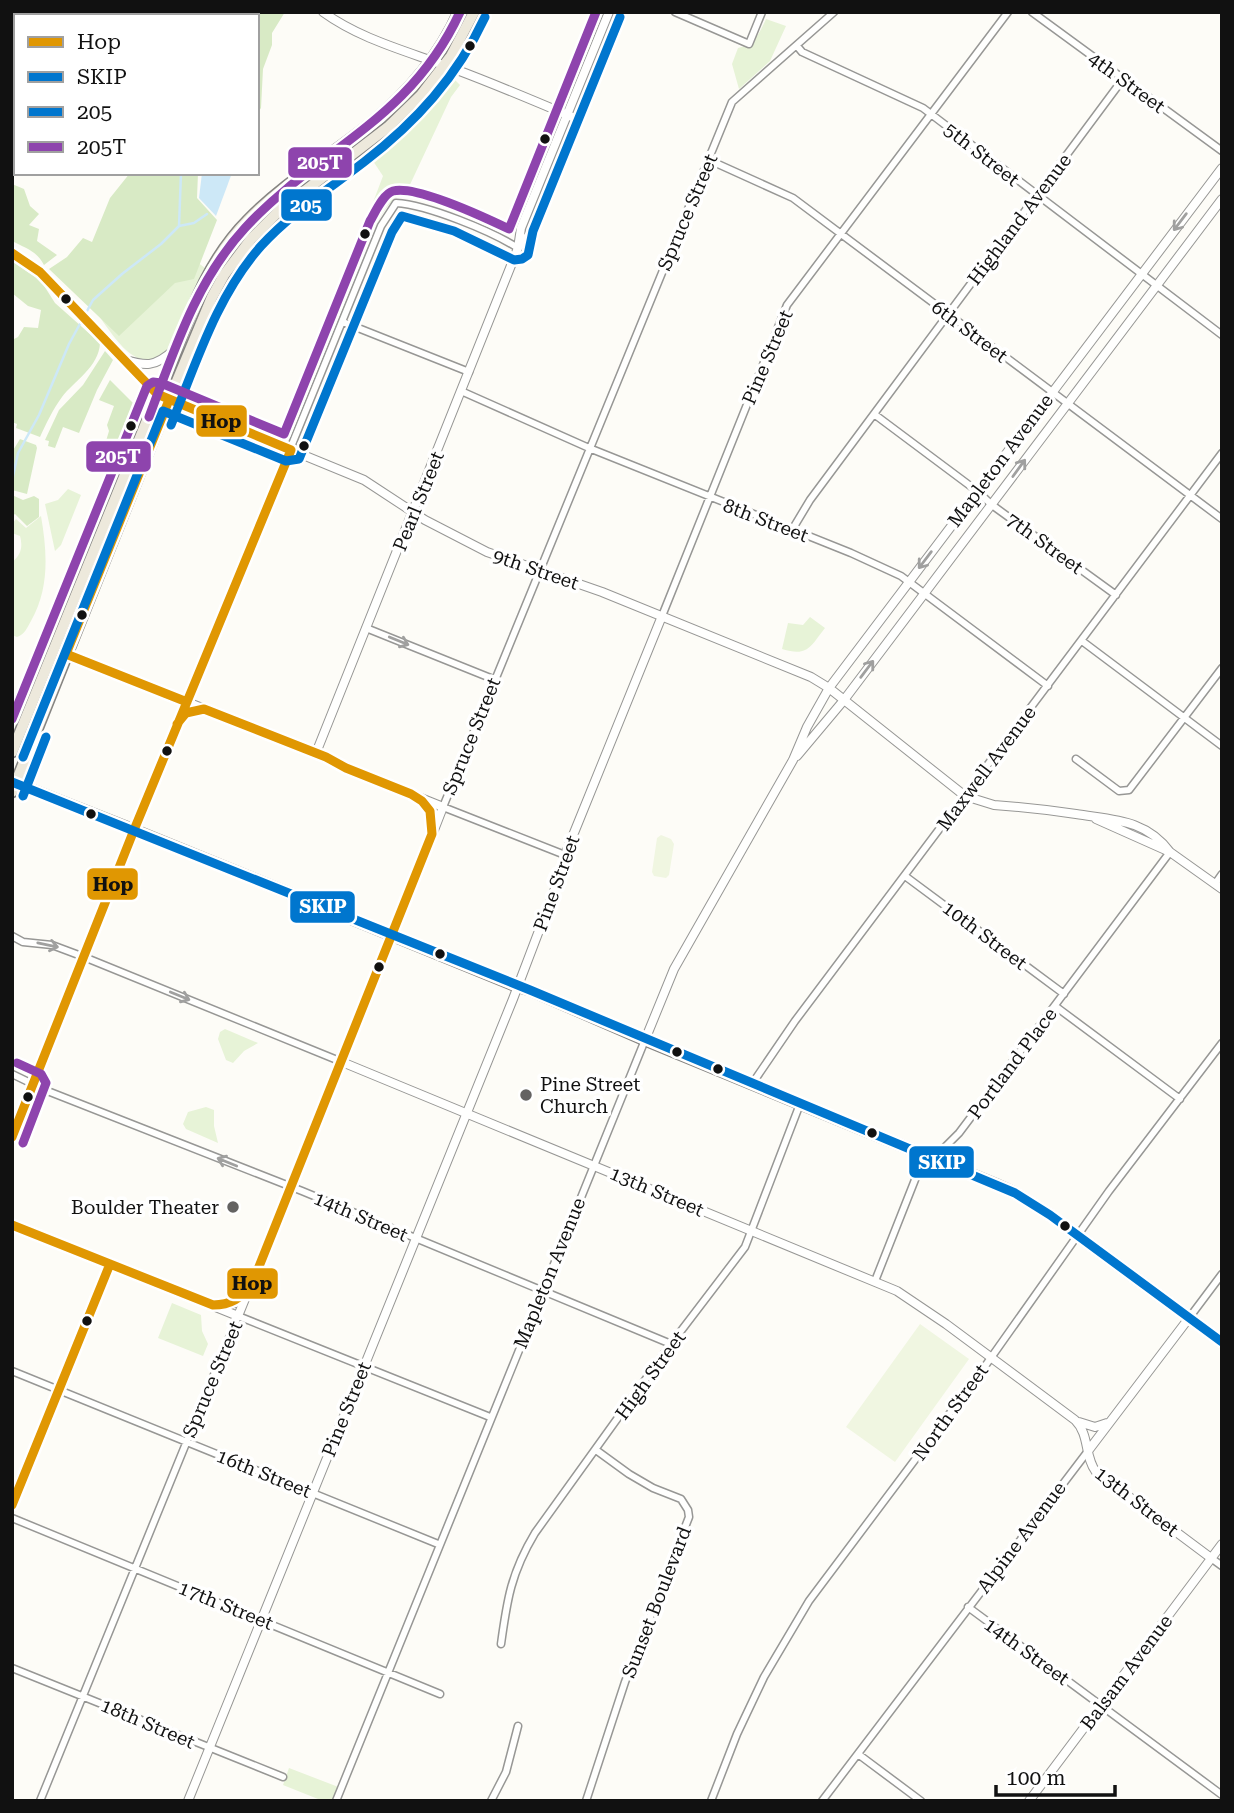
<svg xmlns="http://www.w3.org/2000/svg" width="1234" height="1813" viewBox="0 0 1234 1813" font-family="'Roboto Serif',serif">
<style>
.green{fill:#e7f3d7}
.forest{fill:#d8eac5}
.pitch{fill:#f0f6e1}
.water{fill:#cde8f7}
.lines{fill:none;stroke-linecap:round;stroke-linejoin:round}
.stream{stroke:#cde8f7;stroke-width:2.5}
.minor-casing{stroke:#979795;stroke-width:9}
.tertiary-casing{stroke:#979795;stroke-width:10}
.primary-casing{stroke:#858482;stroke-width:13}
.minor{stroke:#fffffe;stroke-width:6}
.tertiary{stroke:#fffffe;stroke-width:8}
.primary{stroke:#ede9dc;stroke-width:10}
.bus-1-casing{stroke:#fff;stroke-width:14}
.bus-2-casing{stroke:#fff;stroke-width:14}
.bus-3-casing{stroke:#fff;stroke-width:14}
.bus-4-casing{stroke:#fff;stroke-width:14}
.bus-1{stroke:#e09702;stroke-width:9}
.bus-2{stroke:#0076ce;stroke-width:9}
.bus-3{stroke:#0076ce;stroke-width:9}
.bus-4{stroke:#8e44ad;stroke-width:9}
.oneway{stroke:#a0a09f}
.bus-dot{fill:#111;stroke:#fff;stroke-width:2.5}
.poi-dot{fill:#646362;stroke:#fff;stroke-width:2.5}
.labels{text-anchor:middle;stroke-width:7;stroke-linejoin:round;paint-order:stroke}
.street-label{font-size:19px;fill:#111;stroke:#fff}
.poi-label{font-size:19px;fill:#111;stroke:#fff;text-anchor:start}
.line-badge{stroke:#fff;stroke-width:2.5}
.badge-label{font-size:19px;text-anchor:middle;font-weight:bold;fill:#fff}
.pale-badge-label{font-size:19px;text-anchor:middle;font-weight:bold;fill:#111}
</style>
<rect width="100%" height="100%" fill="#fdfcf7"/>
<path class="green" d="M766 19 786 26 770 61 739 89 732 64 738 48C755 44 759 34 766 19Z
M452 77 460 85 451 97 407 191C389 200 383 212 374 229L364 226 383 176 367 152 392 134 439 86Z
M189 256 205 268 167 350C140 380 114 337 99 316Z
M68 489 81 495 61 545 55 551 45 504 58 500Z
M41 516C47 551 50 588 31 621 27 628 25 634 17 637L12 635V562C21 555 23 547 20 536L12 533V524L16 519 26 528Z
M810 617 825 628C810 647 808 657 782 649L788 623 803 625Z
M225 1029 258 1043 244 1051 233 1063 226 1060 218 1039 220 1032Z
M206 1107 214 1110V1126L218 1143 186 1129 183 1124 188 1112Z
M172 1303 201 1315 202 1331 208 1344 203 1356 158 1338Z
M289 1768 341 1788 336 1801H323L283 1785Z"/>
<path class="forest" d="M220 12H285L272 33V45L263 69 261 108 257 114V16H218Z
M130 173H198L197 198 217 220 194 279 175 283 119 336 49 269 67 257 83 238 92 242 110 198Z
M12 184 24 189 30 206 39 214 29 225 39 229 37 241 57 255 44 265C37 251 25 248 12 241Z
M12 261 41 281 55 303 100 343C99 367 74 381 62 397 53 409 46 424 40 437L16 428 17 424 12 422V340L18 337 24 327 38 328 41 310 28 306 12 293Z
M105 351 113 360 97 390 79 433 63 427 55 448 48 446 49 441 45 440 59 410 83 385Z
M110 380 135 405 118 447 106 441 109 431 107 425 114 406 99 400Z
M20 439 36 445 37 448 27 494 12 490V452Z
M12 495 23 500 34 496 39 499V517L27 526 15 514 12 516Z"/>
<path class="pitch" d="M661 835 671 839 674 844 669 875 666 878 654 876 652 872 657 838Z
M920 1324 969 1359 895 1462 846 1427Z"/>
<path class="water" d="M202 173H232L216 216 199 198Z"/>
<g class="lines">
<path class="stream" d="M255 16 256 12
M179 226 194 223 207 214
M12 481 18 453 39 415 69 344 93 300 122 274 161 244 179 226 181 173"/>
<defs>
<path id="minor" d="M45 12 50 16
M675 12 749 44 762 12
M1032 12 1222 151
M215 16 217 12
M797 46 802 52 923 108 1222 335
M709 160 793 198 1222 519
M343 322 469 372
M461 391 589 448 851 553 901 576 1048 686
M874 414 977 491 992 505 1116 595
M792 530 810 500 1123 79
M662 616 787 305 1008 12
M366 628 493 679
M1082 641 1222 746
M66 654 187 702 381 226 396 203C428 205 491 231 518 248
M1076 759 1119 791 1129 790 1222 668
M565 855 443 807 732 102 834 12
M905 876 1064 994
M1215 884 1222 874
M12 936 23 942 52 945 84 957 342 1062
M1055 1006 1180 1099
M12 1074 45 1090 302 1191 671 1344
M752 1084 795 1021 1222 453
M875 1281 922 1162 927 1157 941 1151 959 1133 1170 852
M1189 1318 1222 1274
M12 1371 438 1544
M12 1518 440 1694
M1211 1558 1222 1566
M968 1607 1222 1795
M501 1644C507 1600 511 1573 535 1533L671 1344 745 1247 800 1104
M12 1668 283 1777
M858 1754 921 1801
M40 1801 238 1316 490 1417
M336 1801 645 1040
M491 1801 506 1772 518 1726
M586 1801 625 1682 689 1517 688 1510 681 1499 653 1488 629 1474 596 1450
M711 1801 737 1734 764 1677 809 1601 983 1369 1109 1191 1222 1043
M822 1801 1088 1451"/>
<path id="tertiary" d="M323 12C363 41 411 52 457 70 497 85 537 102 577 119
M105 16 108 12
M12 142 16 136
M518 248 529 235 620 12
M12 253 40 272 147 385 169 400 364 480 425 520 487 552 602 592 811 677 829 688 965 796 994 805C1021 807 1049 810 1076 814 1112 820 1146 819 1170 852
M122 359C146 366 154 368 174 350
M316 753 518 248 521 228 609 12
M797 756 844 700 1222 199
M420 799 430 811 432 831
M1096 819 1170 852 1222 889
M645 1040 674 969 793 760 807 727 829 688 1222 168
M342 1062 897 1291 946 1324 1075 1420C1090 1435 1084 1456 1096 1472L1211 1558
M12 1138 187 702 326 757 346 768 443 807 388 948 238 1316 12 1225
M218 1305 235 1303 246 1293
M1079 1422 1095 1427 1107 1423
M1088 1451 1189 1318
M12 1506 110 1264
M188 1801 513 999 564 865 565 855 662 616
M1029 1801 1222 1544"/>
<path id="primary" d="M12 752 192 310C205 277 222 246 248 220 284 183 330 156 370 124 408 93 439 57 459 12
M12 782 134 830 516 986 530 990 645 1040 995 1184 1015 1193 1050 1215 1222 1342
M12 792 169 400 212 297 224 275 251 239 280 210 388 127 421 95 451 56 474 12"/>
</defs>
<use href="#minor" class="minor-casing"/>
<use href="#tertiary" class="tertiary-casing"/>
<use href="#primary" class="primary-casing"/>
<use href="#minor" class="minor"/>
<use href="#tertiary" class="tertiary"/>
<use href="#primary" class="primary"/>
<defs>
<path id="bus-1" d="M12 253 40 272 157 394 291 450 134 830 12 1137
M169 400 66 654 187 702
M12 1225 213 1305C231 1305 241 1298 252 1284L432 834 430 811 422 801 411 794 346 768 326 757 204 709 186 713 177 724
M12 1505 110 1264"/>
<path id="bus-2" d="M12 782 530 990 1015 1193 1050 1215 1222 1342"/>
<path id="bus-3" d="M171 425C196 364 216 297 261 246 291 213 329 189 364 162 416 122 457 77 485 17
M23 757 163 411 286 461 299 459 392 232 402 216 454 231 514 260 522 259 528 255 533 231 620 17
M23 796 46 737"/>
<path id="bus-4" d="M149 417C174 351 196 281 245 228 319 148 410 121 460 12
M12 719 147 386 153 382 161 383 284 434 370 221C375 213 383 194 393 191 416 185 486 218 509 229L596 12
M17 1063 41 1074 46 1083 23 1143"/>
</defs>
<use href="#bus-1" class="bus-1-casing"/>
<use href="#bus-2" class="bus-2-casing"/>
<use href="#bus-3" class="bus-3-casing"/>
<use href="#bus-4" class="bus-4-casing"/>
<use href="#bus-1" class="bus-1"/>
<use href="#bus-2" class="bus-2"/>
<use href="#bus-3" class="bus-3"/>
<use href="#bus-4" class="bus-4"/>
</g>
<defs><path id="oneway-shaft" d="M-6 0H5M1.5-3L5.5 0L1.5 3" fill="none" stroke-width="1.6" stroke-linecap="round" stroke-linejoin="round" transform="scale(1.75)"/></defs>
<g class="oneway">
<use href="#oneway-shaft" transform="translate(1180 222) rotate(127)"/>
<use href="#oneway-shaft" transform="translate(1019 468) rotate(-54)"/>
<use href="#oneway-shaft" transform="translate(925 560) rotate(127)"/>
<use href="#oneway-shaft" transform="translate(399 641) rotate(22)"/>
<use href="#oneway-shaft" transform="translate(867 669) rotate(-53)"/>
<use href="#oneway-shaft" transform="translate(48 945) rotate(12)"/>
<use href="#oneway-shaft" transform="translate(180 996) rotate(22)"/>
<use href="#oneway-shaft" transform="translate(227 1162) rotate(-158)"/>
</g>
<g class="bus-dot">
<circle cx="470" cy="46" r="6"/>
<circle cx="545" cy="139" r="6"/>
<circle cx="365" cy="234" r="6"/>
<circle cx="66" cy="299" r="6"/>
<circle cx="131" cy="426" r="6"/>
<circle cx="304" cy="446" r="6"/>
<circle cx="82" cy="615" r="6"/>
<circle cx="167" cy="751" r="6"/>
<circle cx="91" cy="814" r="6"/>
<circle cx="440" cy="954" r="6"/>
<circle cx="379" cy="967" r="6"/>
<circle cx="677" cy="1052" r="6"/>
<circle cx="718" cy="1069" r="6"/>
<circle cx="28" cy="1097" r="6"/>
<circle cx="872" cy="1133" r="6"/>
<circle cx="1065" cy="1226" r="6"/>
<circle cx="87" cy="1321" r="6"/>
</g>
<g class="poi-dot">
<circle cx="526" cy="1095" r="7"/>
<circle cx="233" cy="1207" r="7"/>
</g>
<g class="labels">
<g class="street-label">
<text transform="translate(1127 82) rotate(36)" y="7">4th Street</text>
<text transform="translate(982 154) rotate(38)" y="7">5th Street</text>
<text transform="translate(687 212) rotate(-67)" y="7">Spruce Street</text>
<text transform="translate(1019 219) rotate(-53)" y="7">Highland Avenue</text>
<text transform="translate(970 331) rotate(37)" y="7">6th Street</text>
<text transform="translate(767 357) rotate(-67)" y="7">Pine Street</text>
<text transform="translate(1000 460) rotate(-53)" y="7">Mapleton Avenue</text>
<text transform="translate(418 501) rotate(-68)" y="7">Pearl Street</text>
<text transform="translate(766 520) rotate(21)" y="7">8th Street</text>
<text transform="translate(1045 543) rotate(36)" y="7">7th Street</text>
<text transform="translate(536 569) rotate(19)" y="7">9th Street</text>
<text transform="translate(471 736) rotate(-68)" y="7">Spruce Street</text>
<text transform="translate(986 768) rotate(-53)" y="7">Maxwell Avenue</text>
<text transform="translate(556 883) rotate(-70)" y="7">Pine Street</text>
<text transform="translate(985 935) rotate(37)" y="7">10th Street</text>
<text transform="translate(1012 1063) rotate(-53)" y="7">Portland Place</text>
<text transform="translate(657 1191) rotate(23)" y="7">13th Street</text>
<text transform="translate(361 1216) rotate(23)" y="7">14th Street</text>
<text transform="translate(549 1273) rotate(-68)" y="7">Mapleton Avenue</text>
<text transform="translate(650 1375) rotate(-54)" y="7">High Street</text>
<text transform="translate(212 1379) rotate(-67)" y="7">Spruce Street</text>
<text transform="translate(346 1409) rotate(-68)" y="7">Pine Street</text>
<text transform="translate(950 1412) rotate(-54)" y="7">North Street</text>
<text transform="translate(264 1473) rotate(22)" y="7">16th Street</text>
<text transform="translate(1137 1501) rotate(38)" y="7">13th Street</text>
<text transform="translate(1021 1537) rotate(-53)" y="7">Alpine Avenue</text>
<text transform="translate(656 1602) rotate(-69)" y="7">Sunset Boulevard</text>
<text transform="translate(226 1605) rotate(22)" y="7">17th Street</text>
<text transform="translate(1027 1651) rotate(36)" y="7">14th Street</text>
<text transform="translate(1126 1672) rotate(-53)" y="7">Balsam Avenue</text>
<text transform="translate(148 1723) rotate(23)" y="7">18th Street</text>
</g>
<g class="poi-label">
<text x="540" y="1091">Pine Street<tspan x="540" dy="22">Church</tspan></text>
<text x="219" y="1214" text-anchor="end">Boulder Theater</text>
</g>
</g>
<g class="line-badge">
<rect x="287" y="146" width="66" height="33" rx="7" fill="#8e44ad"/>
<rect x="280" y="188" width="53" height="34" rx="7" fill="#0076ce"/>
<rect x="195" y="404" width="53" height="34" rx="7" fill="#e09702"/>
<rect x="85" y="440" width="67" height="33" rx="7" fill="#8e44ad"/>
<rect x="86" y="867" width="53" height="34" rx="7" fill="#e09702"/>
<rect x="289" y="890" width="67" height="34" rx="7" fill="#0076ce"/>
<rect x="908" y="1145" width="67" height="34" rx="7" fill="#0076ce"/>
<rect x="226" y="1267" width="53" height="33" rx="7" fill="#e09702"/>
</g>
<g class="badge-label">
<text x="320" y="169">205T</text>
<text x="306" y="212">205</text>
<text x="118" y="463">205T</text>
<text x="323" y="913">SKIP</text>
<text x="942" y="1169">SKIP</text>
</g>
<g class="pale-badge-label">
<text x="221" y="428">Hop</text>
<text x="113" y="891">Hop</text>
<text x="252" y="1290">Hop</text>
</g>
<rect width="1234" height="1813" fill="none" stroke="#111111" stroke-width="28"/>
<rect x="14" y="14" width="245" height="161" fill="#ffffff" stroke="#a0a0a0" stroke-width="2"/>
<rect x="28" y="37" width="35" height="10" fill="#e09702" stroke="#a0a0a0" stroke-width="2"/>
<text x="77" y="49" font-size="21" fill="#111111">Hop</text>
<rect x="28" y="72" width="35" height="10" fill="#0076ce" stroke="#a0a0a0" stroke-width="2"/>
<text x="77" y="84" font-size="21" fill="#111111">SKIP</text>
<rect x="28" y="107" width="35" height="10" fill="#0076ce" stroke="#a0a0a0" stroke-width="2"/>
<text x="77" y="119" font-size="21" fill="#111111">205</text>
<rect x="28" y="142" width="35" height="10" fill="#8e44ad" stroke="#a0a0a0" stroke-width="2"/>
<text x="77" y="154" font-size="21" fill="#111111">205T</text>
<path d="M996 1785v10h119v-10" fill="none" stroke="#111111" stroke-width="3.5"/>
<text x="1006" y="1785" font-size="21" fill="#111111" stroke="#ffffff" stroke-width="5" paint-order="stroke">100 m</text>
</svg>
